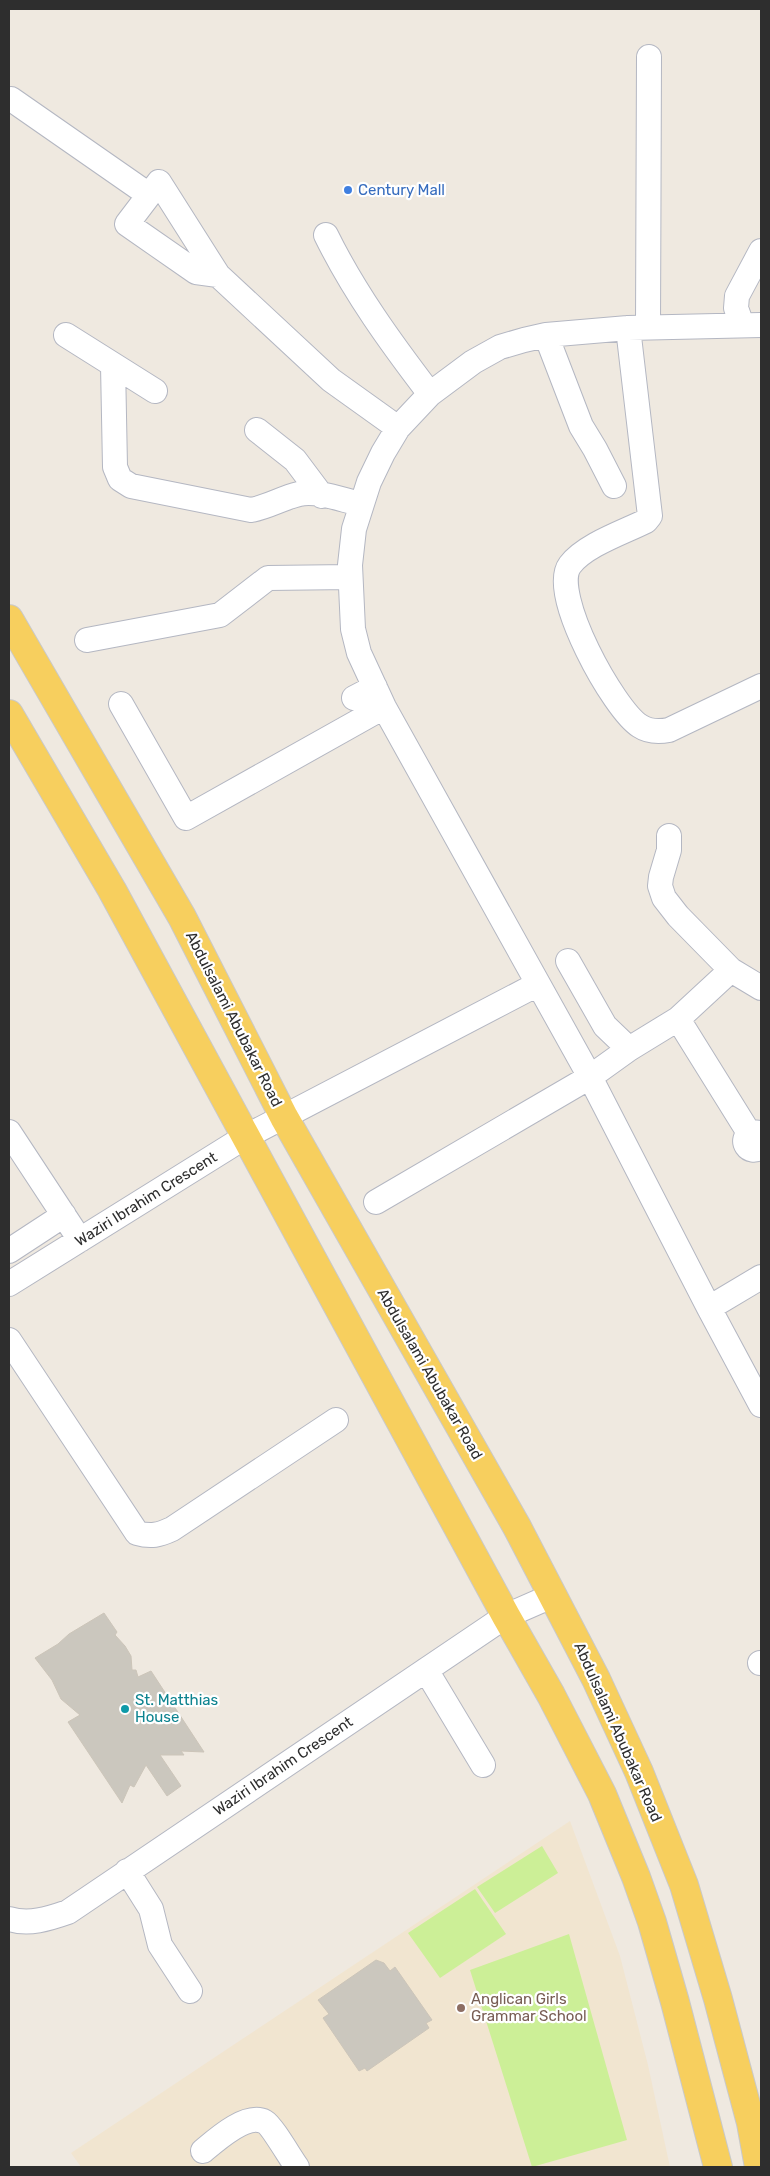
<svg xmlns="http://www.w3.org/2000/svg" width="770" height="2176" viewBox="0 0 770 2176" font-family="Rubik,sans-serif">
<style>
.education{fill:#f1e5d0}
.pitch{fill:#ccef97}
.building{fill:#cbc7be;stroke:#ccc5b9}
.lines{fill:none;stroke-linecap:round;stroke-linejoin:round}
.minor-casing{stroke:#b4b7c2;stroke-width:26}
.major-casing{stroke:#c9c9c9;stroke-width:30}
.minor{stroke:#fff;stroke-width:24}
.major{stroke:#f7cf5e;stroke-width:28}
.shop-dot{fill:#3f7fe0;stroke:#fff;stroke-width:2}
.culture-dot{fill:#0f9aa8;stroke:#fff;stroke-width:2}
.education-dot{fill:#8d6e63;stroke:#fff;stroke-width:2}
.labels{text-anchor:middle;stroke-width:4.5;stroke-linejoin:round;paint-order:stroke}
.shop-label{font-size:15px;fill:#366cbe;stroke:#fff;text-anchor:start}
.street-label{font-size:15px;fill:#2e2e2e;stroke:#fff}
.culture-label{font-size:15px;fill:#0d838f;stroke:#fff;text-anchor:start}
.education-label{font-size:15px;fill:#785e54;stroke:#fff;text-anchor:start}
</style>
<rect width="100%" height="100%" fill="#efe9e0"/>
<path class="education" d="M570 1821 620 1956 648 2065 670 2167H81L71 2153Z"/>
<path class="pitch" d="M542 1846 558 1873 495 1913 477 1887Z
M475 1889 506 1934 440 1978 408 1933Z
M569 1934 627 2140 532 2167 470 1970Z"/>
<path class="building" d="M104 1613 117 1632 115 1635 125 1646 131 1656 132 1670H136L138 1677 151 1671 204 1752 181 1751 184 1755H160L181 1786 167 1796 146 1765 134 1787 130 1785 122 1803 68 1722 80 1715 61 1699 52 1680 35 1658 58 1644 69 1634Z
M376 1960 384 1963 390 1971 395 1967 432 2020 426 2023 429 2028 367 2071 365 2068 359 2071 323 2018 329 2014 318 2000Z"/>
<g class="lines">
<defs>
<path id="minor" d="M11 99 149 195
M326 235C354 292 391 343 430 394
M218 275 196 272 127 224 159 182 218 275 331 380 398 428
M742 325 736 308 737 296 761 251
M761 325 628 328 546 335 524 340 500 347 473 362 430 394 398 428 383 453 369 482 354 529 350 565 353 629 359 653 384 707 590 1077 709 1308 761 1405
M648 327 649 57
M628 328 650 516 646 521C624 532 585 545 570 565 549 593 614 710 640 726 649 732 658 732 669 730L761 686
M66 335 155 391
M546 335 581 426 595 449 614 486
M113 365 115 467 120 479 131 486 251 510C268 507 282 498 299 494 318 490 342 500 360 504
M257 430 295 460 322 496
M87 640 220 615 268 578 350 577
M354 698 375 687
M121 704 186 818 384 707
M669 836V850L661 877 660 886 664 898 678 916 731 970 761 988
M568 961 605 1026 629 1049
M731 970 678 1019 749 1133
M9 1132 80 1240
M760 1133 751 1132C738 1140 749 1156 761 1147
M376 1202 590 1077 629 1049 678 1019
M9 1251 64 1215
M9 1284 245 1137 538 984
M709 1308 761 1277
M9 1340 137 1533C151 1537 159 1535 172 1529L336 1420
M760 1663H761
M426 1670 483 1765
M127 1871 151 1909 160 1945 190 1991
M9 1919C29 1925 48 1919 68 1912L506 1616 554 1595
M203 2151C216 2140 247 2112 265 2122 272 2126 291 2159 297 2167"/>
<path id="major" d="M9 619 182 917 284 1117 517 1527 596 1679 639 1772 684 1885 718 1999 751 2123 759 2167
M9 714 112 890 506 1616 551 1695 602 1794 636 1877 652 1922 675 2002 718 2167"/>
</defs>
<use href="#minor" class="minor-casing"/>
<use href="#major" class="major-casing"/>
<use href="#minor" class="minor"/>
<use href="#major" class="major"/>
</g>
<circle class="shop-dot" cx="348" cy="190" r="5"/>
<circle class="culture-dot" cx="125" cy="1709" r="5"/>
<circle class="education-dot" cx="461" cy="2008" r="5"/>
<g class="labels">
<g class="shop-label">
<text x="358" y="195">Century Mall</text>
</g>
<g class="street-label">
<text transform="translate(234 1019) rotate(63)" y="5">Abdulsalami Abubakar Road</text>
<text transform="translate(146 1199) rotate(-32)" y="5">Waziri Ibrahim Crescent</text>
<text transform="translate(430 1374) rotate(60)" y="5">Abdulsalami Abubakar Road</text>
<text transform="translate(618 1732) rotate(66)" y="5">Abdulsalami Abubakar Road</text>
<text transform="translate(283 1766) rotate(-34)" y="5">Waziri Ibrahim Crescent</text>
</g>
<g class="culture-label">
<text x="135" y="1705">St. Matthias<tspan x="135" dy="17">House</tspan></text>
</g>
<g class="education-label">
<text x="471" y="2004">Anglican Girls<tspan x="471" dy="17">Grammar School</tspan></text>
</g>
</g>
<rect width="770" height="2176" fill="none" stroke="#2e2e2e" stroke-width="20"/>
</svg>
